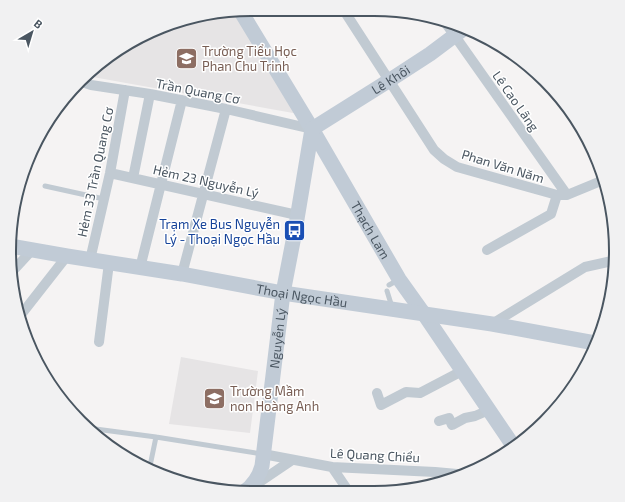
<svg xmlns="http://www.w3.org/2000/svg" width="625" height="502" viewBox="0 0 625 502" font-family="'Exo 2',sans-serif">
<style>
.education{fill:#e6e4e5}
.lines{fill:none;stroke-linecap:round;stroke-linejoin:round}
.lane{stroke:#c1cad2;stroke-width:5}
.street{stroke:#c1cad2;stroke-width:10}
.secondary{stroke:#c1cbd6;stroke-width:15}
.labels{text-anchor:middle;stroke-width:3;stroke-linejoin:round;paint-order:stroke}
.education-label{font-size:13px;fill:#785e54;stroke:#fff;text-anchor:start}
.street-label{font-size:13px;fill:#4a5661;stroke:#fff}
.transit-label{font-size:13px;fill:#164399;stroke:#fff;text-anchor:end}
.rim{fill:none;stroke:#4a5661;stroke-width:2}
</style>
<rect width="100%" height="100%" fill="#f5f3f3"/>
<path class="education" d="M236 11 304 115 87 76 86 75 130 41 189 17Z
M181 357 258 371 250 433 169 424Z"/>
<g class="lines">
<path class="lane" d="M45 186 104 199
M389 285 398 280
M387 291 392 307
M88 428 156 437 262 454
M150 466 156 437"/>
<path class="street" d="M343 9 434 150 444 159 457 167 557 195H567L601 181
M445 22 567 195
M79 81 91 85 150 94 226 109 312 129
M110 173 297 215
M133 178 150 94
M487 250 551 214 557 195
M90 260 110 173 125 90
M140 268 182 100
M11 273 32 250
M182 274 226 109
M20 316 67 256
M492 324 585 267 612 261
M99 342 109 263
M377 393 381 405 406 392 420 393 462 371
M439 421 449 418 452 425 465 418 475 416 489 410
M263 454 332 467 435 472 457 474
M332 467 349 492
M255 485 292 460"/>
<g class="secondary">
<path id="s1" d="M240 10 312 129 399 279 424 314 512 444"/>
<path id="s2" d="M10 246 67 256 182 274 283 293 492 324 595 343"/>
<path id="s3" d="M244 492C254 485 259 477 262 466L283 293 295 231 312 129 390 80 430 54 466 27"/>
</g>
</g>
<defs>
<symbol id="school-square" viewBox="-11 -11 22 22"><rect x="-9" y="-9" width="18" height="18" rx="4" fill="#8d6e63" stroke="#fff"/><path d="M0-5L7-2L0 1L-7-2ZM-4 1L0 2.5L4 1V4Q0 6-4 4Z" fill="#fff"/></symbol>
<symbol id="bus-square" viewBox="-11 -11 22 22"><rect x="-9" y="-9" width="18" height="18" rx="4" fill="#1a4fb4" stroke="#fff"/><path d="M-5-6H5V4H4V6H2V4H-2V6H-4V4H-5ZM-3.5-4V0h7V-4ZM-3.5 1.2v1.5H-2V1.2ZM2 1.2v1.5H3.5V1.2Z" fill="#fff"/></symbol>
</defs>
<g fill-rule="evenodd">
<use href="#school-square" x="174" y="46" width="25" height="25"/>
<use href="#bus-square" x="282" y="218" width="25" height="25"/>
<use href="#school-square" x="202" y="386" width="25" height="25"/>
</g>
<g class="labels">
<g class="education-label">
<text x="202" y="56">Trường Tiểu Học<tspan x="202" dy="15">Phan Chu Trinh</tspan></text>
<text x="230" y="396">Trường Mầm<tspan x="230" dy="15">non Hoàng Anh</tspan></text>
</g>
<g class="street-label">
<text dy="5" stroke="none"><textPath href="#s3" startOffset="466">Lê Khôi</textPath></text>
<text transform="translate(198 91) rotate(11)" y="5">Trần Quang Cơ</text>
<text transform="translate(516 101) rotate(55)" y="5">Lê Cao Lãng</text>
<text transform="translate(503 166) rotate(17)" y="5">Phan Văn Năm</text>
<text transform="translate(95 172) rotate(-78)" y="5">Hẻm 33 Trần Quang Cơ</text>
<text transform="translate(206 181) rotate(13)" y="5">Hẻm 23 Nguyễn Lý</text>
<text dy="5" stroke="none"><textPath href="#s1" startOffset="256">Thạch Lam</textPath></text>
<text dy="5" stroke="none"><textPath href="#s2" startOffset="296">Thoại Ngọc Hầu</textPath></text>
<text dy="5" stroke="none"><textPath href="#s3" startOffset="161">Nguyễn Lý</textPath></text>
<text transform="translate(375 455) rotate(3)" y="5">Lê Quang Chiểu</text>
</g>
<g class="transit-label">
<text x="280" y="229">Trạm Xe Bus Nguyễn<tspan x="280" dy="15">Lý - Thoại Ngọc Hầu</tspan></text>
</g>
</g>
<path d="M0 0H625V502H0ZM251 16H374A235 235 0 0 1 609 251V251A235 235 0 0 1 374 486H251A235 235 0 0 1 16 251V251A235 235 0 0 1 251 16Z" fill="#f1f1f2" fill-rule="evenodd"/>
<path class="rim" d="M251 16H374A235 235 0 0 1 609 251V251A235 235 0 0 1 374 486H251A235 235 0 0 1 16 251V251A235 235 0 0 1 251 16Z"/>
<g transform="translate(32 32) rotate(38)" stroke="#ffffff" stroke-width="3" paint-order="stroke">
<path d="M0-3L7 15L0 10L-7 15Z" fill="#4a5661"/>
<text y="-6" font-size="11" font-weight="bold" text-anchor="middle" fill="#4a5661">B</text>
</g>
</svg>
